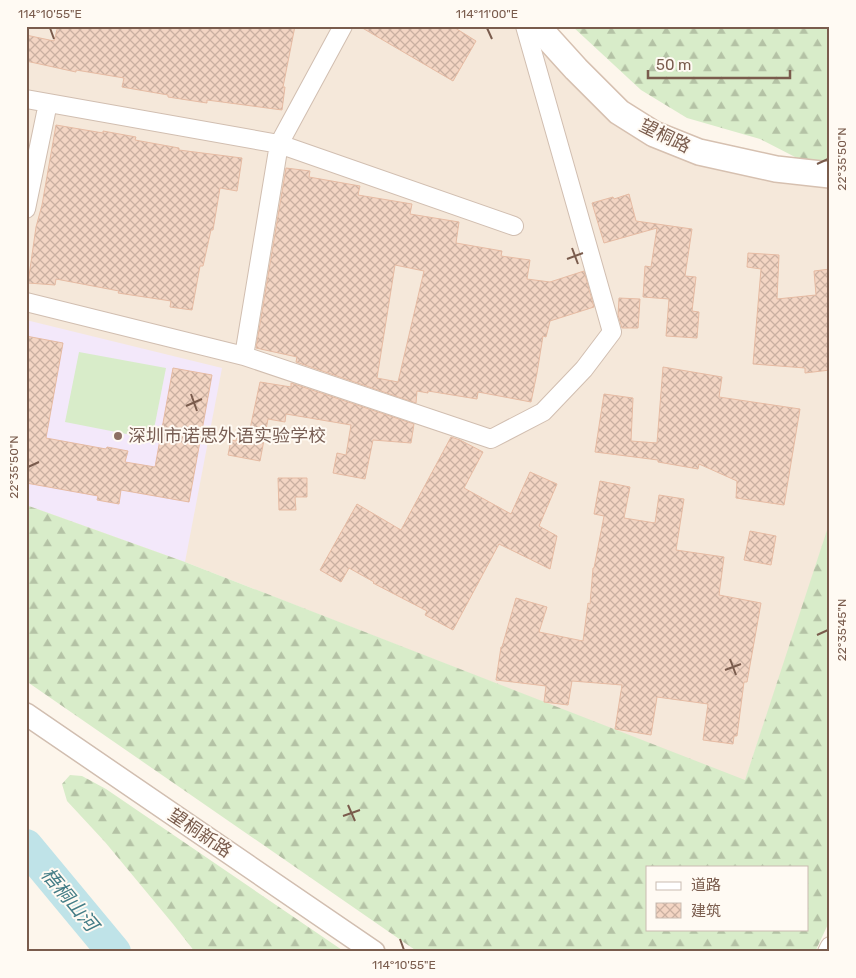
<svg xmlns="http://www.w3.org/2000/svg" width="856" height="978" viewBox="0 0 856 978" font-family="Rubik,'Noto Sans SC',sans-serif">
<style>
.residential{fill:#f5e8da}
.education{fill:#f3e8fa}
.forest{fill:url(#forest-firs);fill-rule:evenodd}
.pitch{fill:#d8ecc9}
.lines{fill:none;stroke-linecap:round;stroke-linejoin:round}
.river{stroke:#bfe3e8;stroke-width:34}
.building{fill:url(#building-cross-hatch);stroke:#e6bba3;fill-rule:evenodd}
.minor-casing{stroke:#d1beb0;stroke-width:20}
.tertiary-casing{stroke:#d1beb0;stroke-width:24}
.secondary-casing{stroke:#d6c0b0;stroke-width:28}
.minor{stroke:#fff;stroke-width:18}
.tertiary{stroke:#fff;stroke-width:21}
.secondary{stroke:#fff;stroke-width:25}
.ticks{fill:none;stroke:#7a5c4d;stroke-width:2}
.education-dot{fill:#8d6e63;stroke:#fffaf3;stroke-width:2}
.labels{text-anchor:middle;stroke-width:4;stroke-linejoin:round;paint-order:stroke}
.street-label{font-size:18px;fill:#7a5c4d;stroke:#fffaf3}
.education-label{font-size:18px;fill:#785e54;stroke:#fffaf3;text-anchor:start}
.water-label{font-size:19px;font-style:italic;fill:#437c86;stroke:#fffaf3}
.neatline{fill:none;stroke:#7a5c4d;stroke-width:2}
.ticks-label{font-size:12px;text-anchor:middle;fill:#7a5c4d}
</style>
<defs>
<pattern id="forest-firs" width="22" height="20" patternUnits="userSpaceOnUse" patternTransform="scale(1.25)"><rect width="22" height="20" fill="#d8ecc9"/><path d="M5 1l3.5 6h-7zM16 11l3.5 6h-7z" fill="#b4c2a5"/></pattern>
<pattern id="building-cross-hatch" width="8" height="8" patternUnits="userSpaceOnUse" patternTransform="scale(1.25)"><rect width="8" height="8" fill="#f3d5c3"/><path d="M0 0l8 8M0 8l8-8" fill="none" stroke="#cab0a1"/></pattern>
</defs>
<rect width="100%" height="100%" fill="#fdf6ec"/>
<path class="residential" d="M26 26H527L682 156 785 184 830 188V526L745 781 185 562 26 505Z"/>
<path class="education" d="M26 320 222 368 185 562 26 505Z"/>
<path class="forest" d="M572 26H830V175L760 139 687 118 641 90Z
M26 505 185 562 745 780 830 521V920L815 952H418L26 681ZM647 867H807V929H647Z
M70 775 82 776 106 789 345 952H195L173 924 105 842 67 801 62 784Z"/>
<path class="pitch" d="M79 352 166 368 152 439 65 422Z"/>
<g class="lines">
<path class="river" d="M26 846 114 952"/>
</g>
<path class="building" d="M58 26H295L283 87H285L282 110 207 100V103L168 97V95L122 87 124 78 76 70V72L26 61V35L54 41Z
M359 26H452L476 41 453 81Z
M56 125 103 133V131L136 137 135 140 179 148V150L242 158 237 191 220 188 213 230H211L203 266H200L192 310 170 307 171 301 118 293 119 291 56 279 55 285 28 283 36 227 42 205Z
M286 168 310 171 309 177 360 186 358 195 412 204 410 214 459 222 456 243 502 251 501 256 530 260 527 279 550 282 584 271 594 307 550 321 546 337 543 336 537 373 531 402 478 392 477 399 428 391V393L417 391 416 403 296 362 297 357 256 348ZM395 265 424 271 398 382 377 378Z
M629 194 636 221 692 229 685 276 696 277 692 311 699 312 697 338 666 336 669 299 643 297 645 266 651 267 657 228 604 243 592 203 613 197 614 199Z
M748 253 779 255 777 299 816 295 814 271 830 269V370L805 373V368L753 364 761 269 747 267Z
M619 298 640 299 638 328H622L618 315Z
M26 336 63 343 46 438 106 449 107 447 128 451 125 462 155 467 173 368 212 375 189 502 121 490 119 504 97 500 98 496 26 483Z
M663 367 722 377 719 397 800 409 784 505 736 498 737 481 699 464 698 469 658 462V460L595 452 604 394 633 398 631 441 657 443Z
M260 382 291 387V383L414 424 411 443 373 440 365 479 333 473 337 453 346 455 351 425 286 414 285 422 268 419 260 461 228 455 231 440 236 441 239 427 250 429Z
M451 437 460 440 483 452 464 488 511 514 530 472 557 484 539 526 557 536 550 569 499 544 453 630 425 615 427 611 373 583 374 582 349 568 341 582 320 570 357 504 401 530Z
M278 478H307V497H295L296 510H279Z
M600 481 630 487 624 518 655 523 659 495 684 499 676 550 724 557 719 595 761 603 747 682H744L737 736H734L733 744 703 740 708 704 657 697 651 735 615 729 622 685 572 681 568 705 544 702 546 686 496 680 501 647H502L516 598 547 607 539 632 583 641 588 603 590 604 593 568H594L604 516 594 514Z
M750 531 776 536 771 565 744 560Z"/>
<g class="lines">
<defs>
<path id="minor" d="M26 99 279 144 514 226
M26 209 48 103
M26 302 244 356 491 439 543 412 584 369 612 332 525 26
M244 356 279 144 343 26
M827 952 830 946"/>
<path id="tertiary" d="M26 714 374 952"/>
<path id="secondary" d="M537 26 576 69 619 112 654 134 699 152 776 169 830 175"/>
</defs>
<use href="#minor" class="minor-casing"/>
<use href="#tertiary" class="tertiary-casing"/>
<use href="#secondary" class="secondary-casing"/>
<use href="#minor" class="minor"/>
<use href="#tertiary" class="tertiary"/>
<use href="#secondary" class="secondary"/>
</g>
<path class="ticks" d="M50 28 54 39M487 28 492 39M817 164 828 159M572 248 578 264M567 259 583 253M191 394 197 411M186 406 202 399M28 467 39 462M817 635 828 630M730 659 736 675M725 670 741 664M348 805 355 821M343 816 360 810M400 939 404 950"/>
<circle class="education-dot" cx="118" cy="436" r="5"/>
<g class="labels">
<g class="street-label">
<text transform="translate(665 136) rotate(26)" y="6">望桐路</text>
<text transform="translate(200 833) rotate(34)" y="6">望桐新路</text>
</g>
<g class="education-label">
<text x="128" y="442">深圳市诺思外语实验学校</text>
</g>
<g class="water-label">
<text transform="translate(70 899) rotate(50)" y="7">梧桐山河</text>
</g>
</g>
<rect width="856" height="978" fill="none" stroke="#fffaf3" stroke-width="55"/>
<rect x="646" y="866" width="162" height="65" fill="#fffaf3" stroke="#cabbb1"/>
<rect x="656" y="882" width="25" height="8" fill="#ffffff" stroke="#cabbb1"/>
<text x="691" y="890" font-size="15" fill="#7a5c4d">道路</text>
<rect x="656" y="903" width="25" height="15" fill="url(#building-cross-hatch)" stroke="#cabbb1"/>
<text x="691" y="916" font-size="15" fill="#7a5c4d">建筑</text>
<path d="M648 70v8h142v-8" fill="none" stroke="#7a5c4d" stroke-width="2.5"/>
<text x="656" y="70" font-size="15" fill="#7a5c4d" stroke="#fffaf3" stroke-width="4" paint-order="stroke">50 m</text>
<rect x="28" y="28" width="800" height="922" class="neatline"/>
<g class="ticks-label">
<text x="50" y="18">114°10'55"E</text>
<text x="487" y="18">114°11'00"E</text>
<text transform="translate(842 159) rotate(-90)" y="4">22°35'50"N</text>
<text transform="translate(14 467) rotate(-90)" y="4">22°35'50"N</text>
<text transform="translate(842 630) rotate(-90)" y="4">22°35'45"N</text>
<text x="404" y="969">114°10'55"E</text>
</g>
</svg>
